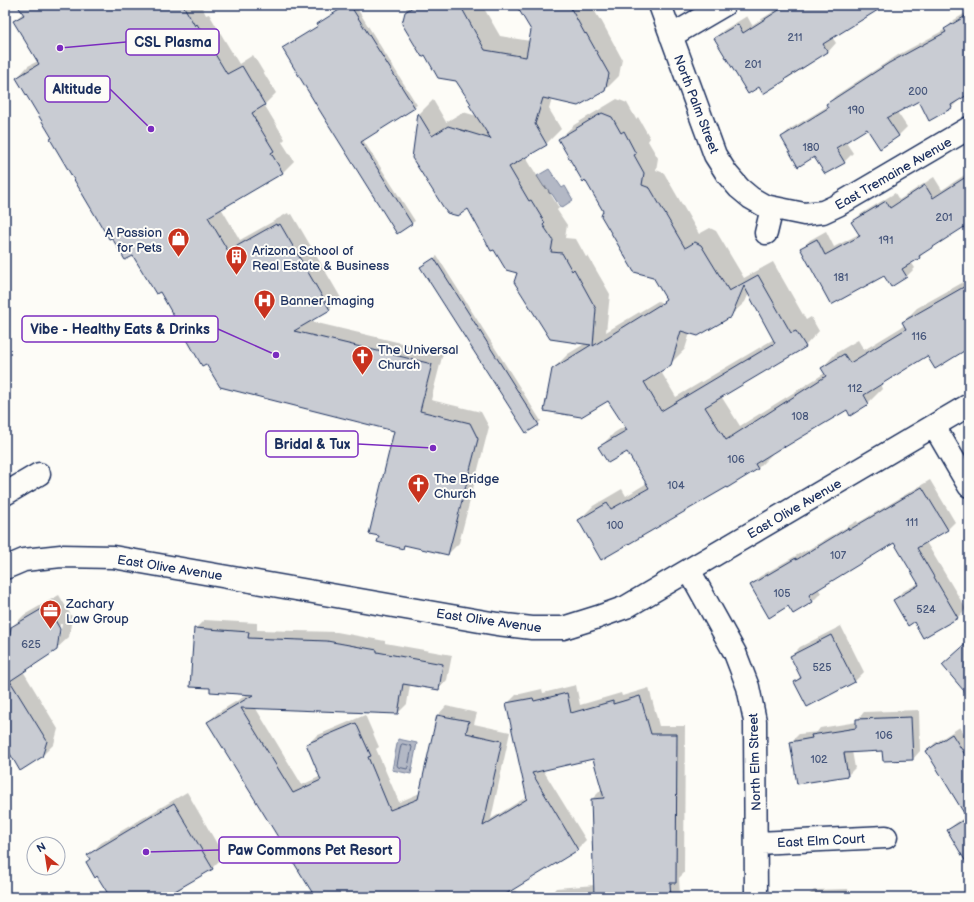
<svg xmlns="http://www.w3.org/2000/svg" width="974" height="902" viewBox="0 0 974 902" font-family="'Balsamiq Sans',sans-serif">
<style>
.water{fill:#b3b8c5;stroke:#76819c}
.shadow{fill:#0003;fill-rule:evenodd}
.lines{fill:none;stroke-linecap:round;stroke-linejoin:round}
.shore{stroke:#586687;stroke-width:1}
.building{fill:#c9ccd3;stroke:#1b2f5e;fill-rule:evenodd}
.minor-casing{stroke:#1b2f5e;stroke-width:25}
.minor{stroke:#fdfcf7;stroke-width:22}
.labels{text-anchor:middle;stroke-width:4;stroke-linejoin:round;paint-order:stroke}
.number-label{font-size:11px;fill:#46567b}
.street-label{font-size:13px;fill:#1b2f5e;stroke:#fdfcf7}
.poi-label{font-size:13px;fill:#1b2f5e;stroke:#fdfcf7;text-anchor:start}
.leader{fill:none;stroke:#7b2cbf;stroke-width:1.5}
.callout-dot{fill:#7b2cbf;stroke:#fdfcf7;stroke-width:1.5}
.callout{fill:#fdfcf7;stroke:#7b2cbf;stroke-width:1.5}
.callout-label{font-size:14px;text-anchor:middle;font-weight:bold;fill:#1b2f5e}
</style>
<rect width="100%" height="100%" fill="#fdfcf7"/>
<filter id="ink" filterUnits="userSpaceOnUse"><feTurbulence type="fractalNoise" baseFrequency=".025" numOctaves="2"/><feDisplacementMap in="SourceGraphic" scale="8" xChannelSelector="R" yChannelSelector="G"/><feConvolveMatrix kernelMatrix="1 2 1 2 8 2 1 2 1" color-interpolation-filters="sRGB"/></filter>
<g filter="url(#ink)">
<path class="water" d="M549 169 562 188 565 186 573 200 561 208 552 194 549 193 548 189 544 187 537 176Z
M398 739 417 743 411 774 392 770Z"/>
<path class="shadow" d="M19 5H201L206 15 209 14 239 64 253 55 276 93 265 104V106L285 139 282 142 294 161 283 172 221 208 240 240 288 213 289 215 292 214 341 298 329 309 309 321 443 353 431 400 481 412 489 427 459 543 448 554 406 544 403 547 395 430 160 291 53 138 17 78 28 66 38 61 14 21 23 13Z
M347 5H355L417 105 363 140 415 221 397 232 283 48 319 26Z
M407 5H482L500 36 530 41 532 30 517 5H591L600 20H601L622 59 619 76 605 90 552 99 549 109 561 129 546 144 525 156 544 187 546 186 559 208 557 210 567 225 565 238 576 239 586 257 588 256 610 294 606 332 658 301 667 305 666 299 654 276 604 211 585 179 559 139 574 125 617 99 627 103 636 119 638 117 650 138 648 141 658 158 656 170 664 173 699 234 710 228 716 231 744 278 773 262 806 320 811 317 819 331 805 346 721 396 740 426 825 373 822 368 836 353 858 340 864 350 905 325 903 322 917 308 969 279V345L927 355 880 384 882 389 868 403 847 409 784 445 771 453 772 454 758 468 579 520 593 506 622 489 626 496 647 483 627 451 600 447 614 433 625 426 608 400 553 369 568 354 586 343 518 272 468 208 413 158 419 114 433 100 446 122 463 112 477 116 472 103 457 80 425 54 403 24ZM749 293 774 339 676 397 660 370 670 364 685 349 690 333 730 316 745 302Z
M784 5H884L832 37 836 43 828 52 785 80 760 86 715 38 724 30 747 16 752 25Z
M969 11V93L960 99 952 107 930 119 919 100 897 112 907 127 898 136 868 127 845 141 853 153 844 162 825 173 815 156 782 137 790 129 828 106 827 105 835 96 898 55 946 29 954 20Z
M969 172V223L927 249 920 257 911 262 915 268 906 277 884 274 801 249 810 240 826 231 834 247 859 234 852 223 861 214 895 193 899 200 934 177 942 190Z
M437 256 541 421 526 432 424 265Z
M930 480 955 522 947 530 926 542 966 609 958 617 924 637 914 620 894 600 902 592 919 583 894 541 818 588 821 593 813 601 793 613 789 605 751 585 759 577 804 551V552L857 521 858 523Z
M59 595 72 617 69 637 56 649 23 671 58 729 54 744 42 756 5 744V626L8 625 12 627 24 615ZM60 624H62L58 646H56Z
M204 620 257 623V630L337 632 385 641V643L452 655 447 680 438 689 410 685 407 704 398 713 255 707 302 785 321 776 307 745 316 736 365 715 379 747 376 749 399 802 420 793 438 715 446 706 477 713 474 724 510 732 491 819 528 796 507 704 516 695 542 689 543 693 576 685 580 705 621 693 622 696 649 688 659 726H685L684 873 679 878 680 897H548L556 888 595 885 592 799 601 790H603L594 758 543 770 586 840 577 849 507 892 517 891 520 897H315L209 722 217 713 250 693 195 629Z
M841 626 864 672 855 681 807 705 795 682 801 676 791 656 800 647Z
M919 710 920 751 913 759 883 750 852 751 855 768 847 776 791 742 799 734 817 732 820 728 857 722V720L864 712Z
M960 727 969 741V861L948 830 956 823 967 816 927 751 935 743Z
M187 792 224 856 212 868 185 884 176 893 168 897H111L89 855 101 843Z
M848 889 849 897H807L814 890Z
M953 894V897H937Z"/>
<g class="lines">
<path class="shore" d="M403 744 411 746 412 747 408 767 407 769 398 767 397 765 401 745Z"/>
</g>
<path class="building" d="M17 5H183L195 26 197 24 227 74 242 66 265 105 252 113 255 118H254L274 151 271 153 283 173 208 217 228 251 276 224 277 226 280 224 330 310 294 331 432 364 420 411 470 423 478 439 448 555 404 545 403 549 377 542 379 536 369 534 394 431 220 387 206 364 202 366 160 292 156 294 133 256 125 260 112 238 109 239 50 139 52 138 16 78 39 64 13 21 24 15Z
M347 5H350L415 108 361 142 412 224 397 234 320 111 282 48 318 26 317 24Z
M416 5H460L485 50 526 57 531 30 516 5H569L585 34 586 33 609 74 605 91 578 106 543 98 535 124 547 145 509 167 529 201 531 200 545 223 543 225 553 240 551 252 562 253 572 271 574 269 596 309 593 346 664 302 663 301 666 299 653 277 634 272 601 216 603 211 585 180 583 182 558 139 602 113 612 117 621 133 624 131 636 154 634 155 644 173 642 185 650 188 685 248 695 242 701 245 729 291 758 275 791 333 796 331 806 347 705 407 726 440 826 376 821 368 844 354 850 363 906 329 902 322 969 284V348L935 369 927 356 864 395 869 404 850 416 847 410 785 447 784 446 755 464 758 469 727 488V487L601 560 578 520 607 503 611 509 649 488 627 452 608 463 598 447 627 430 608 401 581 417 544 411 552 369 591 345 550 339 514 282 517 273 506 270 494 250 491 251 468 209 458 216 447 213 412 158 418 113 432 136 448 126 491 139 469 105 471 104 456 81 438 78 425 55 422 57 402 24 405 12ZM744 286 775 343 661 411 644 382 671 365 681 331 698 336 731 317Z
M787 5H886L823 44 828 52 785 79 786 80 763 94 759 87 748 94 714 38 738 24 743 33Z
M969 14V94L951 105 952 108 929 121 919 101 887 118 899 136 880 149 867 129 836 148 845 163 825 174 814 157 798 167 781 137 828 108 826 104 889 63 946 32 944 29Z
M969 175V224L919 256 920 258 902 269 907 277 891 287 884 276 831 305 800 248 817 239 825 255 860 236 851 222 886 201 890 208 925 185 933 198Z
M434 258 539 425 526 433 420 267Z
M922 487 948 530 917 548 958 618 923 638 914 622 908 626 893 600 919 585 894 543 809 595 813 602 793 614 788 606 769 618 750 585 796 558V560L848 528 849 530Z
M47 606 60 629 57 650 10 681 47 741 42 757 20 771 5 745V638L10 635 11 627Z
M194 628 249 632 248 638 327 641 377 650V652L443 664 439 690 403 684 398 714 241 708 293 793 321 780 306 744 356 723 371 756 368 757 390 810 418 799 437 715 469 721 466 733 502 741 483 826 527 799 506 703 533 698 534 701 567 693 571 713 613 701V704L640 696 651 734H677L676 883H670L671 897H594L591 799 604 798 593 759 532 773 578 850 501 897H315L207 722 253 695 210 692V688L190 687Z
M831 635 855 682 807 707 794 682 801 678 790 656Z
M969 641V697L942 665Z
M911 717 913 760 883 761 882 751 844 753 848 776 797 784 790 742 812 738 811 735 856 728V719Z
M952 734 969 761V867L947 830 967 818 926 751Z
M174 803 213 869 175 891 179 897H110L97 876 95 878 86 862 90 859 87 855Z"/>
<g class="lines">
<defs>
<path id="minor" d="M660 5 715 155 727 174 739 188 751 198 765 206 804 214 823 212 838 205 969 128
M671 36 724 5
M766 233 772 208
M934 426 969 486
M5 494 39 474
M5 568 24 560 61 556 113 557 497 624 532 628H563L598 617 626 607 969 405
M689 570 735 653 748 687 755 721 756 897
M756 843 886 837"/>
</defs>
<use href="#minor" class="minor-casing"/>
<use href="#minor" class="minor"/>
</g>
</g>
<defs>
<symbol id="shop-pin" viewBox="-11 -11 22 30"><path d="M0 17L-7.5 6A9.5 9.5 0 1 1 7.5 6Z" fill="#c8321e" stroke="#fdfcf7"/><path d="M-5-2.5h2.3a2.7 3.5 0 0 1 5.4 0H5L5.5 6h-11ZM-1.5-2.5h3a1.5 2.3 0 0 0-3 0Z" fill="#fff"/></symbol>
<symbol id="building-pin" viewBox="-11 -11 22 30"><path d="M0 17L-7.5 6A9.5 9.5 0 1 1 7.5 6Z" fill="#c8321e" stroke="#fdfcf7"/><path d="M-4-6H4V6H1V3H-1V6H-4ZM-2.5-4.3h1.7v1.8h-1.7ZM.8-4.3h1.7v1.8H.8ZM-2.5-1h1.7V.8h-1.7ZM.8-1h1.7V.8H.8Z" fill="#fff"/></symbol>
<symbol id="hospital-pin" viewBox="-11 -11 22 30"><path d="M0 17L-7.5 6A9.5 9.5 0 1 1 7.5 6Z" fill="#c8321e" stroke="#fdfcf7"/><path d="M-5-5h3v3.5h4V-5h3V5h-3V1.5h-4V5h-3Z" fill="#fff"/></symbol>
<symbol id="church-pin" viewBox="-11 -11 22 30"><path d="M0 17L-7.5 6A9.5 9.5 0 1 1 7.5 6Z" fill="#c8321e" stroke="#fdfcf7"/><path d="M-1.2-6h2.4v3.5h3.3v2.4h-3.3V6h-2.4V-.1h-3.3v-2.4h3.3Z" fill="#fff"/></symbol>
<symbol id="office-pin" viewBox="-11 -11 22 30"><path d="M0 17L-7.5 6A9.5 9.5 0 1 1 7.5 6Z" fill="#c8321e" stroke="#fdfcf7"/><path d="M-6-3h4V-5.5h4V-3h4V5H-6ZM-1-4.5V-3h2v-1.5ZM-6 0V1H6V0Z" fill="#fff"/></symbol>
</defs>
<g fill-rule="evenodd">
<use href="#shop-pin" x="166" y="226" width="25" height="34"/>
<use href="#building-pin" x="224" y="244" width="25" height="34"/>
<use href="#hospital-pin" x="252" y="288" width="25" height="34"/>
<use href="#church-pin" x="350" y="344" width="25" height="34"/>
<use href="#church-pin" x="406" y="472" width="25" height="34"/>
<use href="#office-pin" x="38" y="598" width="25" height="34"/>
</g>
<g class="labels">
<g class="number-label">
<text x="795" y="41">211</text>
<text x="753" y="68">201</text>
<text x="918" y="95">200</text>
<text x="856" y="114">190</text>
<text x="811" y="151">180</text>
<text x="944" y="221">201</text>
<text x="886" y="244">191</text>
<text x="841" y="281">181</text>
<text x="919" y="340">116</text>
<text x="855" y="392">112</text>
<text x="800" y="420">108</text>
<text x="736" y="463">106</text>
<text x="676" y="489">104</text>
<text x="912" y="526">111</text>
<text x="615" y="529">100</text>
<text x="838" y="559">107</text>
<text x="782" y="597">105</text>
<text x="926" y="613">524</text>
<text x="31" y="648">625</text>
<text x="822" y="671">525</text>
<text x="884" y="739">106</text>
<text x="819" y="763">102</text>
</g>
<g class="street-label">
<text transform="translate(697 104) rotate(69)" y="5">North Palm Street</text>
<text transform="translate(893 173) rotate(-30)" y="5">East Tremaine Avenue</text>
<text transform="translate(794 508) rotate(-30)" y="5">East Olive Avenue</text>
<text transform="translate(170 567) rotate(9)" y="5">East Olive Avenue</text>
<text transform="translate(489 620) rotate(8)" y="5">East Olive Avenue</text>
<text transform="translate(754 762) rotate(-92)" y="5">North Elm Street</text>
<text transform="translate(821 840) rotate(-3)" y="5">East Elm Court</text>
</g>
<g class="poi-label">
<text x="162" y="237" text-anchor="end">A Passion<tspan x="162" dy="15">for Pets</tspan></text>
<text x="252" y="255">Arizona School of<tspan x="252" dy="15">Real Estate &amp; Business</tspan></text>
<text x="280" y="305">Banner Imaging</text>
<text x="378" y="354">The Universal<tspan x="378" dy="15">Church</tspan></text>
<text x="434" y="483">The Bridge<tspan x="434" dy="15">Church</tspan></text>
<text x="66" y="608">Zachary<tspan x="66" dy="15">Law Group</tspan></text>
</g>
</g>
<path class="leader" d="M60 48L126 42M151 129L110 89M276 355L218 329M433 448L358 444M146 852L219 850"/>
<g class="callout-dot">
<circle cx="60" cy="48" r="4"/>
<circle cx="151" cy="129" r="4"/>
<circle cx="276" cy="355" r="4"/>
<circle cx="433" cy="448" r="4"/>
<circle cx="146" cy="852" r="4"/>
</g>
<g class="callout">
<rect x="126" y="29" width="93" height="26" rx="4"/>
<rect x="45" y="76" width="65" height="26" rx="4"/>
<rect x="22" y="316" width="196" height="26" rx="4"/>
<rect x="266" y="431" width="92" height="26" rx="4"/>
<rect x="219" y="837" width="181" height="26" rx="4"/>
</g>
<g class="callout-label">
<text x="173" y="47">CSL Plasma</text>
<text x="77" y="94">Altitude</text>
<text x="120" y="334">Vibe - Healthy Eats &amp; Drinks</text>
<text x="312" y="449">Bridal &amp; Tux</text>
<text x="310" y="855">Paw Commons Pet Resort</text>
</g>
<rect width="974" height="902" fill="none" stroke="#fdfcf7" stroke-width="20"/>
<rect x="10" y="10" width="954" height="882" fill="none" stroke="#1b2f5e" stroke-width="1.5" filter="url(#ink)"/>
<g transform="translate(46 856) rotate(330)"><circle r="19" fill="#fdfcf7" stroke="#a3aaba"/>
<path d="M0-3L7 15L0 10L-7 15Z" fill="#c8321e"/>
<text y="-6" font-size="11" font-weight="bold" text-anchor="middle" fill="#1b2f5e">N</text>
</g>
</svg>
